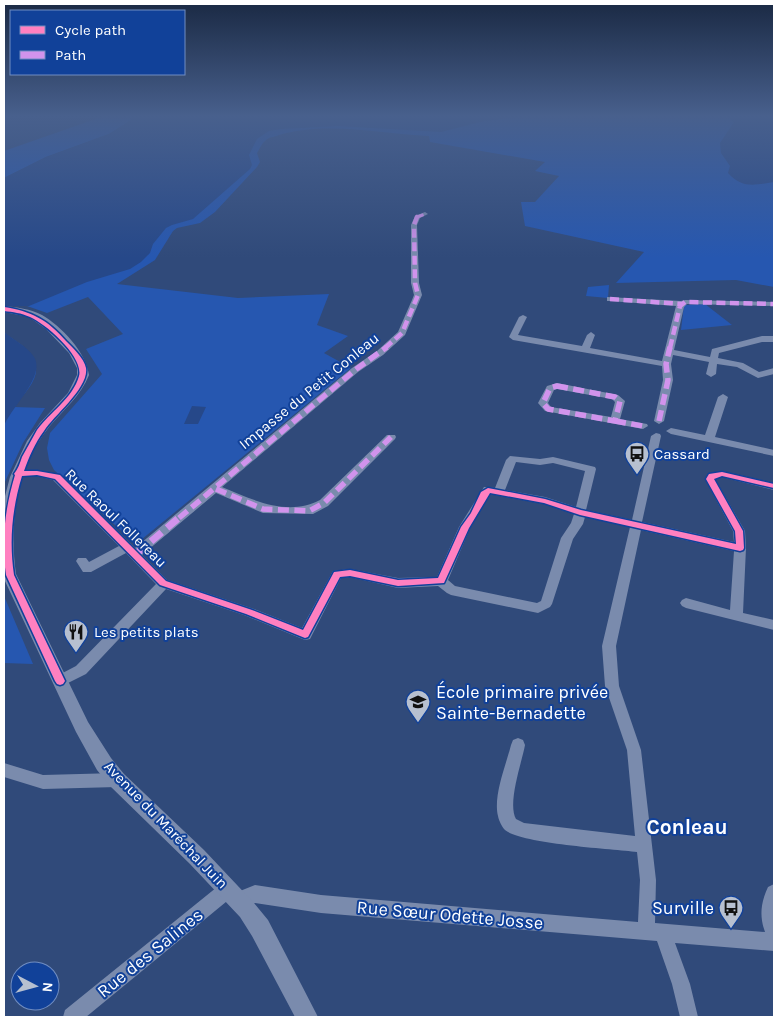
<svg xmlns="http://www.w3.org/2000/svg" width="778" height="1021" viewBox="0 0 778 1021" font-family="Karla,sans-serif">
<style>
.green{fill:#2657b0}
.water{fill:#264889}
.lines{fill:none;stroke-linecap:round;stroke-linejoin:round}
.minor{fill:#7a8bad;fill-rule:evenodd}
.tertiary{fill:#7a8bad;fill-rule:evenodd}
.quiet-far3{stroke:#d193ec;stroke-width:3;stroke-dasharray:7 3;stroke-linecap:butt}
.quiet-far2{stroke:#d193ec;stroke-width:4.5;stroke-dasharray:9 4.5;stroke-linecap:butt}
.quiet-far1{stroke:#d193ec;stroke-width:5.5;stroke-dasharray:11 5.5;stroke-linecap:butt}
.quiet{stroke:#d193ec;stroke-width:7;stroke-dasharray:14 7;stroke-linecap:butt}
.cycleway-casing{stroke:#114199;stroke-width:3}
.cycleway{fill:#ff80c0;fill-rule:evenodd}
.labels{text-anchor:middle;stroke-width:4;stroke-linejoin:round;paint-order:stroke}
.street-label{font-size:15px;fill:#fff;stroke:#114199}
.poi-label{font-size:15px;fill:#fff;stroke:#114199;text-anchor:start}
.near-poi-label{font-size:18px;fill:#fff;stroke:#114199;text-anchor:start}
.near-street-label{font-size:18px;fill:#fff;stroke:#114199}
.near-quarter-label{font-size:21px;font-weight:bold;fill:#fff;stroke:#114199}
</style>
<rect width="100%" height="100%" fill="#304a7a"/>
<path class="green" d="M107 115H139L109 134 46 157 4 178V151Z
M395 115H755L774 119V287L736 280 616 283 644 252 525 226 521 202H535L559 176 535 171 545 162 430 142 429 136C380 134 328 121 279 135 275 137 268 137 265 141 262 143 259 150 257 153L260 162 257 167 215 212 200 223 177 228 173 231 155 260 117 284 238 298 329 294 317 325 348 336 324 353 351 368 136 544 54 470 49 460 47 448 50 433 102 374 86 349 123 334 88 297 47 313 27 306H4L218 127Z
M609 285 608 298 586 296 588 287Z
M705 304 732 325 681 330 684 305Z
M4 332C10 338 19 342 25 348 49 371 29 387 14 407L45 408 23 443 4 484Z
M4 596 33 664 4 663Z"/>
<path class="water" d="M139 115H534L484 121 441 132 338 126 281 129 269 131 257 139 249 155 252 165 250 169 193 219 172 225 166 228 153 244 150 253 141 262 130 269 87 282 29 306H4V178L46 157 109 134Z
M725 115H774V182C754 185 743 189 728 173L730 166 721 153 720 143 734 122Z
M4 332C13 340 27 346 34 357 46 376 11 407 4 426Z
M192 406 206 407 198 424H184Z"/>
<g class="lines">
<path class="minor" d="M425 212 428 214 420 218 417 225 419 283 422 295 405 335 383 355 358 372 222 487C253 500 288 517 320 500L387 435H395L396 437 395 439 328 506 313 514 263 513 216 493 142 555 167 580 254 609 302 628 333 571 350 569 398 578 437 577 459 527 484 487 495 488 506 460 510 456 540 459 553 457 595 467 596 469 586 510 632 520 651 436 656 433 660 434 661 436 642 522 734 542 733 531 705 479 708 474 722 471 774 483V490L722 477 715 479 745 531 746 548 743 613 774 620V630L686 608 682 606 680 603 682 600 686 598 730 610 734 551 641 530 616 646 619 686 641 750 656 880 655 923 765 932C759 916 761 902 768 887L774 884V951L675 943 690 984 698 1017H680L672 984 657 941 321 913 255 903 239 909 233 906 230 900 232 897 86 1017H63L65 1010 222 883 228 880 234 883 237 889 235 893 255 885 321 895 638 922 640 880 637 852C611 849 521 844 505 830 502 827 499 821 498 816 493 796 506 765 511 745L513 740 518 738 523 740 525 745C522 762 507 803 516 819L524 823 635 836 627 750 605 686 602 646 630 527 585 517 583 524 573 539 552 604 550 607 538 613 451 595 447 593 438 586 398 588 350 577 341 578 310 639 305 640 244 615 166 589 86 674 60 687 55 685 53 681 55 677 76 666 156 584 126 553 91 572H83L76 561 78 558H86L89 562 119 546 53 480 37 476H14L13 474 14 472 37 470 61 475 135 548 352 368 377 351 398 332 412 300 414 295 411 283V225L415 216ZM516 462 540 465 553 463 585 471 576 507 545 497 505 490ZM490 494 544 504 574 514 571 523 561 538 541 601 537 603 455 586 448 580 470 528Z
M607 297 681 301 685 300 774 302V306L687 304 684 307 674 350 710 357 712 349 762 336H774V342H762L719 353 718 358 743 363 759 372 774 368V374L758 378 737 367 717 364 716 374 711 377 706 374 709 362 673 355 671 364 673 380 664 421 659 424 654 421 663 380 662 366 513 340 509 337 519 317 523 315 527 317 518 335 582 346 587 335 591 332 595 335 590 348 662 361 676 306 610 301H607Z
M557 383 618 395 625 401 620 419 647 424 648 426 643 429 545 411 538 403 547 386ZM557 389 612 399 615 402 611 417 551 407 548 403 554 390Z
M723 394 728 397 715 437 774 450V456L671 434 666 431 671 428 705 435 718 397Z
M4 763 43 775 117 773 122 775 125 780 122 785 117 787 43 789 4 777Z"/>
<path class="tertiary" d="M4 306C16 307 31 309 42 315 61 326 86 352 89 375 81 396 63 410 49 427 16 468 9 524 16 574L88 722 111 758 124 774 204 850 254 903 268 920 318 1017H295L252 936 240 917 190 864 110 786 97 770 76 732 4 579V500L10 477 27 441 40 423 68 393 77 375V368L69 353 46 329 29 317 4 312Z"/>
<path class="quiet-far3" d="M417 217 425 214"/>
<path class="quiet-far2" d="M610 299 682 304
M385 348 402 333 418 295 415 283 414 225 417 217 420 216
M670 348 680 306 685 302 774 304"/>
<path class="quiet-far1" d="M557 386 615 397 620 401 615 421 548 409 543 403 550 388Z
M615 421 643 426
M659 421 668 380 666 364 670 347
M216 489 263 509 309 511 324 503 391 437
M179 518 355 370 387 347"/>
<path class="quiet" d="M135 555 181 516"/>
<defs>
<path id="cycleway" d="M4 307C31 311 48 320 66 341 73 348 84 358 86 368 89 388 54 415 44 431 35 443 29 457 24 471H37L60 475 166 581 252 610 303 630 334 572 350 570 398 580 438 578 461 527 471 513 481 492 488 488 545 499 581 510 736 544 735 531 706 479 709 474 722 472 774 484V488L722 476 714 479 743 531 744 548 743 550 740 551 580 515 544 503 490 493 469 528 444 583 398 586 350 576 340 577 308 637 305 638 246 614 160 585 55 479 37 475 22 476C12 509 9 541 14 575L65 681 63 684 60 685 57 684 55 681 6 575C1 541 5 508 15 475L14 474C18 469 20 463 22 457 27 448 32 439 37 430 50 412 73 398 79 376 84 357 46 324 30 317 21 313 13 312 4 311Z"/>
</defs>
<use href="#cycleway" class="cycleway-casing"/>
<use href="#cycleway" class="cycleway"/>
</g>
<linearGradient id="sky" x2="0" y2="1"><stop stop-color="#1a2943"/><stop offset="0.45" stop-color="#48608d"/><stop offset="1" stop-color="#48608d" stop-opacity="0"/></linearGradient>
<rect width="778" height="258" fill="url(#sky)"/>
<defs>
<symbol id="bus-pin" viewBox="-11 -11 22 30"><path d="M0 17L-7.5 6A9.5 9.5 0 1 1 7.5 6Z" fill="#b7c0d0" stroke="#114199"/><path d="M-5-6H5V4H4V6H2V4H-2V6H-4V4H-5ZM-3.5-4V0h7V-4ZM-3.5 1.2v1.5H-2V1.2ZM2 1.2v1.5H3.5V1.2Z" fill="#111"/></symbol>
<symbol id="restaurant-pin" viewBox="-11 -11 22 30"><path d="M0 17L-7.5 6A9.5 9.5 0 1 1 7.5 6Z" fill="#b7c0d0" stroke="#114199"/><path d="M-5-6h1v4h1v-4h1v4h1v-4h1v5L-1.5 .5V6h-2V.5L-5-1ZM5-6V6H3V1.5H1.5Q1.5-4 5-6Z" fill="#111"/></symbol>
<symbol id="school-pin" viewBox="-11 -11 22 30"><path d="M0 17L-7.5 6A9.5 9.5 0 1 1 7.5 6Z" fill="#b7c0d0" stroke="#114199"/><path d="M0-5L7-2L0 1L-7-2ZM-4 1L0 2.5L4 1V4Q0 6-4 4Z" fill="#111"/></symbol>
</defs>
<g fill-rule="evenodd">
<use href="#bus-pin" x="623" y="440" width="28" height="38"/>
<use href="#restaurant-pin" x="62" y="618" width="28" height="38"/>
<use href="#school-pin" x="404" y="688" width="28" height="38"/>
<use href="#bus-pin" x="717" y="894" width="28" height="38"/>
</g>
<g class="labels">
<g class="street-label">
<text transform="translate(309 391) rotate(-39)" y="5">Impasse du Petit Conleau</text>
<text transform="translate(116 518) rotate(44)" y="5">Rue Raoul Follereau</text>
<text transform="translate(166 825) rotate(46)" y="5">Avenue du Maréchal Juin</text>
</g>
<g class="poi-label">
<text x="654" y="459">Cassard</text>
<text x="94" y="637">Les petits plats</text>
</g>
<g class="near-poi-label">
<text x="436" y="698">École primaire privée<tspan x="436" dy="21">Sainte-Bernadette</tspan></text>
<text x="714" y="914" text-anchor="end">Surville</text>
</g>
<g class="near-street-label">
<text transform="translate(450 915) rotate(5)" y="6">Rue Sœur Odette Josse</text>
<text transform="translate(150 953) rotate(-39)" y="6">Rue des Salines</text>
</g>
<g class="near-quarter-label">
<text x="687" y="834">Conleau</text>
</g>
</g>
<rect width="778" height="1021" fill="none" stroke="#ffffff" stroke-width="10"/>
<rect x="10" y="10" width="175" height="65" fill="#114199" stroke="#708dc2"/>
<rect x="20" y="26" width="25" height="8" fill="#ff80c0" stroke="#708dc2"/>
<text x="55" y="35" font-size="15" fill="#ffffff">Cycle path</text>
<rect x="20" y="51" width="25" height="8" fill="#d193ec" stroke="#708dc2"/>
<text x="55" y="60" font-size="15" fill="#ffffff">Path</text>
<g transform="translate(35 986) rotate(96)"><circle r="24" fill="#114199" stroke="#708dc2"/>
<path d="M0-4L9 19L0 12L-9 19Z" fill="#b7c0d0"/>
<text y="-8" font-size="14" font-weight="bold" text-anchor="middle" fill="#ffffff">N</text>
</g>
</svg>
